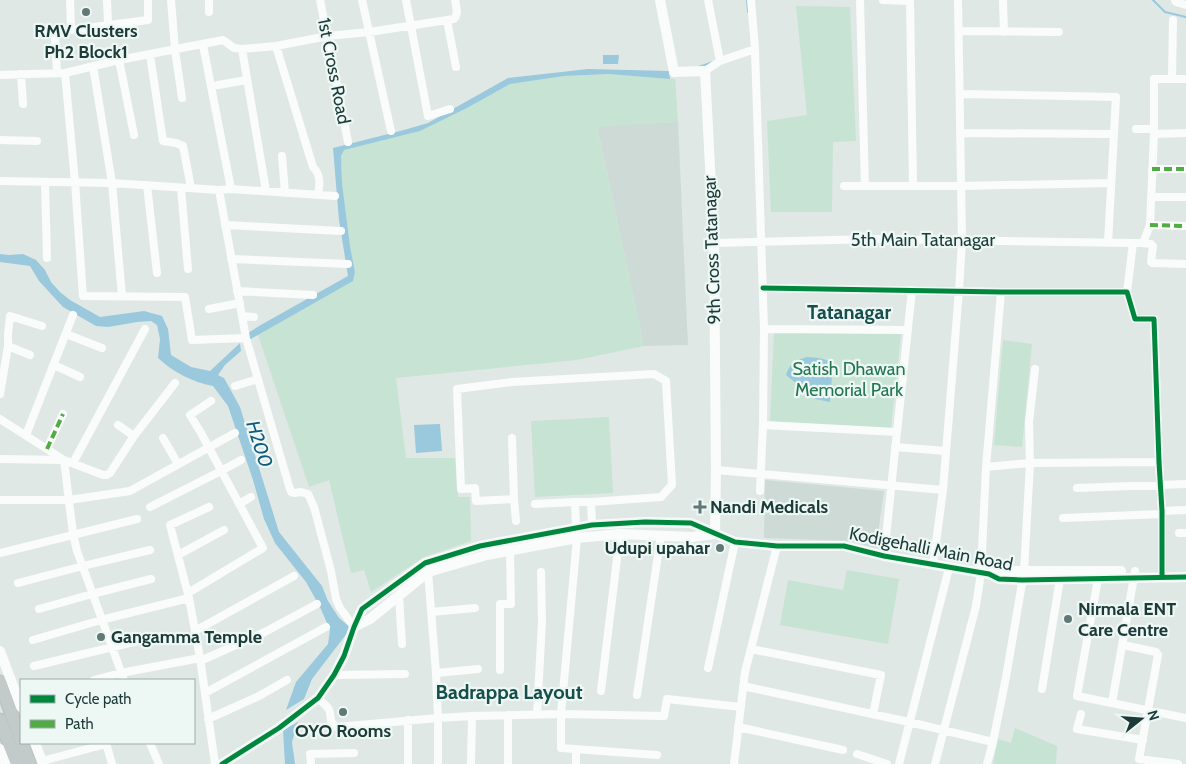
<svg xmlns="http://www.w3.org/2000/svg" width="1186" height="764" viewBox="0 0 1186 764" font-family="Cabin,sans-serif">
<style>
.built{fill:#cddad6}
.green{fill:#c7e3d3}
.water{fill:#9ac8dc}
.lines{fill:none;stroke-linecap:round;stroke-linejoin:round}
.stream{stroke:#9ac8dc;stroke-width:2}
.trunk-casing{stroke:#bac5c2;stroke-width:15}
.minor{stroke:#fafcfb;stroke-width:8}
.tertiary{stroke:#fafcfb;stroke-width:10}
.trunk{stroke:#c2cbca;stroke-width:12}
.quiet{stroke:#52ac46;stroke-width:4;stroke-dasharray:8 4;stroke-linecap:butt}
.cycleway-casing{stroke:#edf7f4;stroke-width:8}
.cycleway{stroke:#00873e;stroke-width:5}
.poi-dot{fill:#617875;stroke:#edf7f4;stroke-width:2}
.labels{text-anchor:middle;stroke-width:4.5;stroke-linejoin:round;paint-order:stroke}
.poi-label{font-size:18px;font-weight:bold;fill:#1c3b38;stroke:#edf7f4;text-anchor:start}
.street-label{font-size:18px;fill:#1c3b38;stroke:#edf7f4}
.park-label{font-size:18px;fill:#227750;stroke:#edf7f4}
.water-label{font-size:19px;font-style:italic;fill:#105a7d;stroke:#edf7f4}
.quarter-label{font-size:20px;font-weight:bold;fill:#164f4b;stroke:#edf7f4}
</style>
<rect width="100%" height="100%" fill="#e0e8e5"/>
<path class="built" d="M678 122 688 345 644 346 597 126Z
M765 480 884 491 876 548 851 541 764 538Z"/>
<path class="green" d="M796 6 850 7 856 141 833 142 832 212H771L767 121 807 115Z
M609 74 675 79 678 122 597 127 644 346 577 360 396 378 406 458H455L458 497H470L471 541 424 557 371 592 364 570 351 573 329 480 309 487 258 335 300 310 355 272 350 246 342 183 341 156 343 150 420 131 467 108 510 84 564 76Z
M774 332 901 334 891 428 770 421Z
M1003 340 1032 344 1022 447 994 445Z
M609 417 613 493 535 497 531 421Z
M847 570 899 579 888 644 780 625 788 580 843 590Z
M1015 728 1057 746 1056 764H993L998 739 1011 743Z"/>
<path class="water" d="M603 55H619L618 64H603Z
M588 69 669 71 670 79 609 74 564 76 510 84 467 108 420 131 344 150 341 156 342 183 350 246 355 272 353 281 249 340 248 333 259 326 348 276 339 220 333 148 404 130 428 123 508 78Z
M0 254 9 255 23 254 36 260 45 270 51 282 60 292 70 300 100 317 144 311 162 316 168 329 171 355 191 367 210 371 240 343 241 351 225 365 218 375 224 378 240 407 279 532 322 586 328 601 339 618 351 628 312 679 304 699 286 710 296 682 328 644 330 630 320 607 306 582 275 543 264 519 253 480 228 406 213 386C192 382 173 372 158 358L160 339 157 325 151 321 137 322 108 327 96 326 63 307 39 281 30 266 0 262Z
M807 357 819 358 833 362 830 402 815 399 786 375C791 362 794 361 807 357Z
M440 424 442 451 416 453 414 425Z
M298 722 292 742 295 764H285L283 730Z"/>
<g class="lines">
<path class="stream" d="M747 0 748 12
M1153 0 1165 12 1186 17
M699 67 713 62"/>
<defs>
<path id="trunk" d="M0 682 21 740
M0 720 17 764
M22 743 30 764"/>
</defs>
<use href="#trunk" class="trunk-casing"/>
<path class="minor" d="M70 0 71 30 148 20V0
M107 0 108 24
M171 0 175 50 182 98
M209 0V12
M320 0 348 142
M362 0 391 131
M406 0 428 116 450 109
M860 0 865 186
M883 0 910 1
M910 0 913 186
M1003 0 1004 32
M1175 0 1176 2 1186 5
M447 20 456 67
M959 31 1059 32
M55 39 57 73
M203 45 231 189
M276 46 313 167C321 175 320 184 318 195
M242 49 266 191
M755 49 764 329 763 425 760 491
M150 55 163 141 176 143 183 146 191 188
M119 60 134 135
M720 61 755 49 751 0
M93 66 112 183 122 296
M705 71 720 61 708 0
M65 73 75 182 83 296 185 297 192 340 246 338
M21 74 23 104
M0 75 65 73 119 60 223 40 234 48 242 49 276 46 328 36 369 32 454 19C459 14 456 6 455 0
M1172 79 1173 20
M218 85 247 80
M960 94 1116 97 1108 243
M1136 129H1154
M960 133 1114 134
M1154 134 1186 133
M0 140 37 141
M282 156 285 193
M1152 169H1186
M0 181 112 183 219 190 231 189 335 196
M45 182 47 258
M147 185 157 273
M844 186H961L1111 183
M181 188 188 269
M219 190 246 338 289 486 291 492 294 493 301 492 308 494 314 507 331 571 336 599 340 608 354 627
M1151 197H1186
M225 225 341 231
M1150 225 1186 226
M714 243 874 239 1133 243
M1143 243 1151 244 1153 246 1151 262 1152 263 1186 264
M231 259 348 264
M763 288 1001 292H1127L1135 319H1154L1159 462 1162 511V577
M237 291 313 295
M1127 292 1133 243H1143L1150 225 1154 134V79H1186
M209 309 240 303
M242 316 254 317
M764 329 908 330
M66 334 102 348
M8 346 30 355
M54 365 80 377
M235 386 258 379
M0 394 8 346V334L10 316 42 326
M0 419 64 460 103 475H107L110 473 134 436 175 383
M118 425 134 436
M763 425 897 432 912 290
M26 435 73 315
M163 438 178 464
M512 438 514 499
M895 447 946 451
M47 449 63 414
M0 459 64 460 73 534 77 551 124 680
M73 463 145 329
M986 467 1030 463 1159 462
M716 470 943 490 933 565
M1077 488 1186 484
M943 490 959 290 962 240 958 0
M0 500H69L130 491 235 433
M239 504 251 497
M535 504 575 502
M150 507 221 471 241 460
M209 507 170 525 189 598 200 658 215 764
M1162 511 1186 510
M1063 518 1162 514
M516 521 514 499 476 501 475 488 461 489 457 389 512 382 654 374 666 381 672 485 661 497 591 502
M576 527 575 502H591L592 525
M1179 533H1186
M577 538 561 714V748L657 755
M0 553 137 519
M178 555 224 530
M884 556 897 432
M428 572 436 673 438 718 472 716 561 714 664 716 667 699 741 707
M1098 579 1077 696 1186 718
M18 583 83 566 150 550
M188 593 263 548 201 433 190 415 211 401
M399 596 402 644
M39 609 92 594 151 579
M431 612 475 608
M195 631 294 576
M33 640 101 620 189 598
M1123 645 1156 652 1158 655 1139 759 1178 764
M751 649 881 675 873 714
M200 661 263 633 317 604
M34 666 150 638
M708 668 735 542
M500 670V604H511L510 551
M436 673 478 669
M334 675 405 674
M94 680 121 673 200 658
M743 686 909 722 993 742 987 764
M1042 689 1060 579
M601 691 620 534
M205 693 326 627
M637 695 661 535
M318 698C321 701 325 704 328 708 333 715 327 722 337 727L438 718V764
M1112 703 1135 571
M537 714 542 622 541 572
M1081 714 1077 729 1143 740
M208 719 259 696 287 680
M408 720V764
M738 727 843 750
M993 742 1006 677 1024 572 1030 463 1029 422 1035 369
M106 743 112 764
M150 743 159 764
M857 754 887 764
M42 761 106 744
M311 764 310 754 354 753
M471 764 472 716
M508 764V715
M576 764V749
M734 764 745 672 777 546
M899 764 949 568
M935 764 976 606 981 573 986 467 1001 292"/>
<path class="tertiary" d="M660 0 674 72 705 71 714 243 716 470 715 534
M989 574 999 571H1121
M354 627 370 619 428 572 487 555 577 538 620 534 692 537 714 534
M0 651 21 707
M35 743 43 764
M0 749 6 764
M222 764 279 728 318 698 334 675 344 656 354 627 362 609 425 563 480 546 592 525 645 522 691 523 735 542 777 546H844L884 556 989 574 999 579 1022 580 1186 577"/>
<use href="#trunk" class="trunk"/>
<path class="quiet" d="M1152 169H1186
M1150 225 1186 226
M47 449 63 414"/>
<defs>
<path id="cycleway" d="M763 288 1001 292H1127L1135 319H1154L1159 462 1162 511V577
M222 764 279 728 318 698 334 675 344 656 354 627 362 609 425 563 480 546 592 525 645 522 691 523 735 542 777 546H844L884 556 989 574 999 579 1022 580 1186 577"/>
</defs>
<use href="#cycleway" class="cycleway-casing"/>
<use href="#cycleway" class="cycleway"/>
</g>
<g class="poi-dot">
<circle cx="86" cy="12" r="5"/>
<path d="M697.5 499.5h5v5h5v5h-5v5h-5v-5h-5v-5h5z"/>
<circle cx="720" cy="548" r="5"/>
<circle cx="1068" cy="619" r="5"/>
<circle cx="101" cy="637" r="5"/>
<circle cx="343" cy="712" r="5"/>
</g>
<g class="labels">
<g class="poi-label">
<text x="86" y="37" text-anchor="middle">RMV Clusters<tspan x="86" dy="21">Ph2 Block1</tspan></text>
<text x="710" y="513">Nandi Medicals</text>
<text x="710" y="554" text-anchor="end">Udupi upahar</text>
<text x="1078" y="615">Nirmala ENT<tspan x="1078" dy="21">Care Centre</tspan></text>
<text x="111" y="643">Gangamma Temple</text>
<text x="343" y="737" text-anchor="middle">OYO Rooms</text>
</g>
<g class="street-label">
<text transform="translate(334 71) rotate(79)" y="6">1st Cross Road</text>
<text x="923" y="246">5th Main Tatanagar</text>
<text transform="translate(712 250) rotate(-92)" y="6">9th Cross Tatanagar</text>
<text transform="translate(931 549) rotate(11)" y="6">Kodigehalli Main Road</text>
</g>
<g class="park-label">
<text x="849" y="375">Satish Dhawan<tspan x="849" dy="21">Memorial Park</tspan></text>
</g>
<g class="water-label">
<text transform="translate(260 444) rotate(72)" y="7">H200</text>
</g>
<g class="quarter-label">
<text x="849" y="319">Tatanagar</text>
<text x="509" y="699">Badrappa Layout</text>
</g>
</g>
<rect x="20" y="679" width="175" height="65" fill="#edf7f4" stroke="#99aca9"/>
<rect x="30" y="695" width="25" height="8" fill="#00873e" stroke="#99aca9"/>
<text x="65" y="704" font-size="15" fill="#1c3b38">Cycle path</text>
<rect x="30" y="720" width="25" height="8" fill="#52ac46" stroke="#99aca9"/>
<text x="65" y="729" font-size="15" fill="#1c3b38">Path</text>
<g transform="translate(1141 719) rotate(73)" stroke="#edf7f4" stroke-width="4" paint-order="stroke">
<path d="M0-4L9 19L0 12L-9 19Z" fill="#1c3b38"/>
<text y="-8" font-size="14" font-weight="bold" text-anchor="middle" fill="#1c3b38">N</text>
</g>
</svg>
